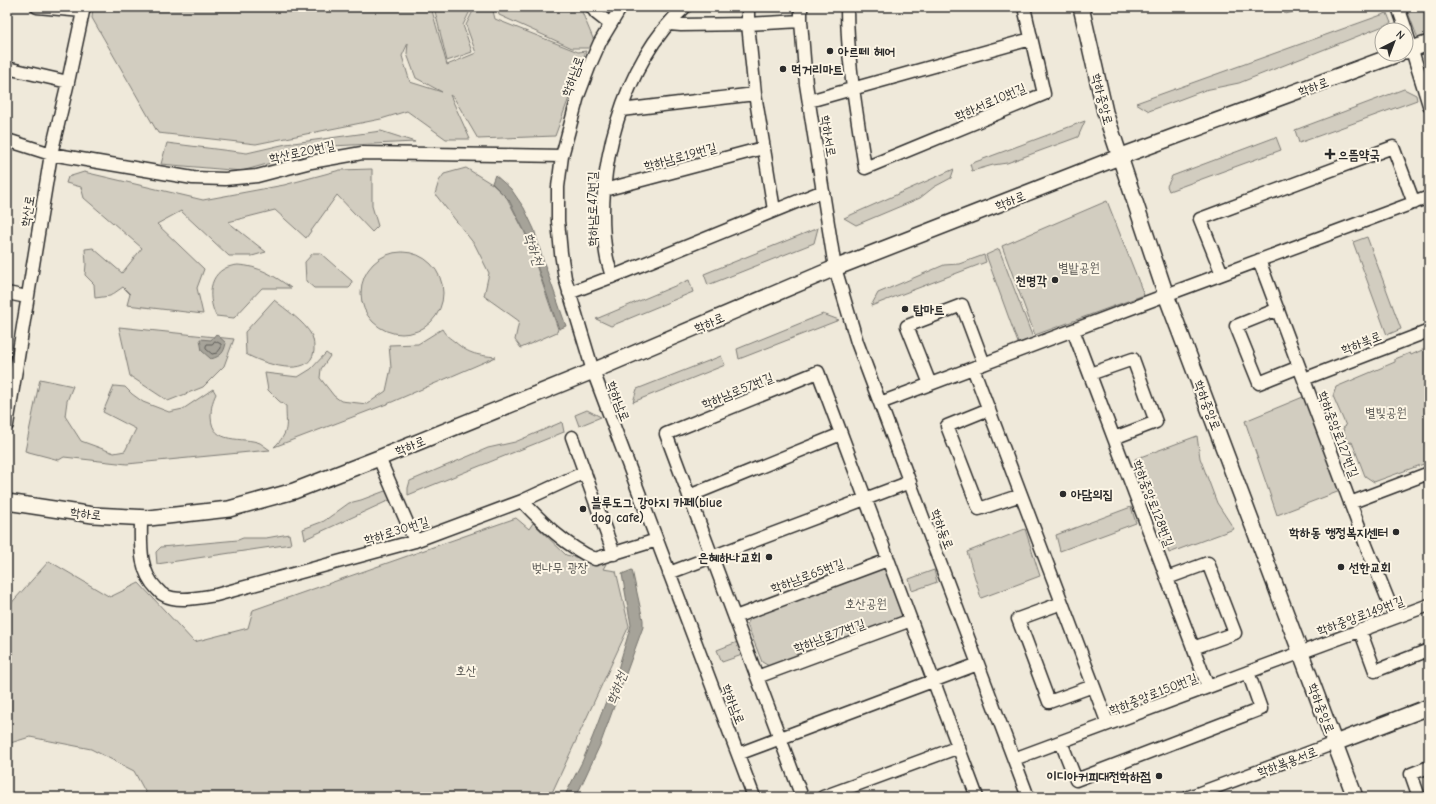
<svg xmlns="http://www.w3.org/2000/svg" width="1436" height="804" viewBox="0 0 1436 804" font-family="'Comic Neue','Poor Story',sans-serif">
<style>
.green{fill:#d2cdc0;stroke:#7e7c76;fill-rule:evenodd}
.water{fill:#a6a399;stroke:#75736d}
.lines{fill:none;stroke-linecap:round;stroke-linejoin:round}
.shore{stroke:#5c5b57;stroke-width:1}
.minor-casing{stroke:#2b2b2b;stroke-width:15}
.tertiary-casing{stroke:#2b2b2b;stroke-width:18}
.minor{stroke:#fcf5e5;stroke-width:12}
.tertiary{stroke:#fcf5e5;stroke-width:15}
.poi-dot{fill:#2b2b2b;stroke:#fcf5e5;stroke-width:1.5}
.labels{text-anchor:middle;stroke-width:4;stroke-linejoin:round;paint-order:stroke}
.poi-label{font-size:13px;font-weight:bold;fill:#2b2b2b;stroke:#fcf5e5;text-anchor:start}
.street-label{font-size:13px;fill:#2b2b2b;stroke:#fcf5e5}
.park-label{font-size:13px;fill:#555450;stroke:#fcf5e5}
.water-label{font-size:14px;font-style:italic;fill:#565552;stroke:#fcf5e5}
</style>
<rect width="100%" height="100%" fill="#efe9da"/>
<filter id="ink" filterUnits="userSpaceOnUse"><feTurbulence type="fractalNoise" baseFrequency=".025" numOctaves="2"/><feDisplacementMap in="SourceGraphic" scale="8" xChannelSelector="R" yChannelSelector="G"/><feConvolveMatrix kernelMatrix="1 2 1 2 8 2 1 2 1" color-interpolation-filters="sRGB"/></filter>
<g filter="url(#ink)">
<path class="green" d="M93 7H431L447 65 476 53 466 25 475 7H492L495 19 578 52 586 51 555 136 478 139 454 98 450 95 470 139H446L407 111 381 119 256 144 158 133 92 18ZM408 43 407 54 416 78 442 92 410 82 402 56Z
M434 7H472L463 25 472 52 447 61Z
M497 7H583L582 12 597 48H572L499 15Z
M1283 7H1310L1311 8 1285 14Z
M1406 7H1429V68Z
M1387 13 1391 23 1239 83 1205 90 1149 111 1136 103Z
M1404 89 1416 95 1417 100 1299 143 1295 130Z
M1085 121 1078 137 1007 163 993 165 972 171 970 164Z
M381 131 415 142 331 146 242 171 161 164 167 143 247 153 286 144Z
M1276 137 1281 150 1169 191 1167 186 1172 176Z
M466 168 492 184 507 198 525 233 558 329 557 332 521 348 515 340 519 321 484 296 489 273 475 245 435 194 439 181 444 174Z
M372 169V206L378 226 372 232 337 195 306 238 275 210 228 222 266 252 252 256H229L181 211 157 224 204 269 197 288 203 314 127 305 130 294 123 287 110 296 95 298 94 284 85 275 86 264 85 249 93 248 122 273 142 248 84 198 81 187 66 183 68 177 84 172 203 200 284 185 340 170Z
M954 169 951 178 934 187 920 198 856 225 844 218Z
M1107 201 1144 295 1035 335 1002 246Z
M818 228 814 243 708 285 704 274Z
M1367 237 1401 329 1387 335 1353 242Z
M999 249 1033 338 1018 343 986 255Z
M361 293a41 41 0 1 1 82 0a41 41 0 1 1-82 0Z
M313 253H320L352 281 351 286 349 288H314L306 281 305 262Z
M984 255 986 262 871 306 878 293 944 265 959 264Z
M238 265C259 266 275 276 291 288H262L234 318 216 316C206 295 209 267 238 265Z
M689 280 693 292 611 326 596 319Z
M274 300C285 309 305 322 312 336 314 341 314 346 314 351 310 380 261 363 246 354L245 332Z
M823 314 839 320 739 359 737 349Z
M119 327 234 339 224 366 203 387 168 401 130 376Z
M442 329C446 336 450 338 455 342 470 355 478 355 496 357L392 402 274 447C290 432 286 426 286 406L279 401 268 390 265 373 298 377 311 369 326 353 330 356 321 369 320 378 334 396 341 401 367 404 386 391 391 368 389 345 418 344Z
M1429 347V462L1374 482 1365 476 1352 442 1347 443 1343 428 1346 426 1333 396 1336 387 1395 362V359L1410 353 1411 355Z
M721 356 725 365 633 402 637 389Z
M40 379 73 386 67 401 65 416 81 441 114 453 125 451 136 429 103 412 114 386 125 387 132 394 143 402 169 412 183 409 213 389 216 394C212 402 211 408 211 417 212 446 243 436 260 443 263 445 267 448 270 450L127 464 64 457 59 460 25 451Z
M1310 396 1340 491 1277 515 1245 421 1303 397Z
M587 410 601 417 579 426 575 415Z
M562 422 564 432 408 495V488L410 481 488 448 515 442Z
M1197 436 1200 458 1217 503 1234 529 1169 553 1135 459Z
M385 491 390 492 392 499 305 539 303 529 324 521 349 503 361 500Z
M1131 507 1136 523 1060 551 1056 535Z
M516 518 529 529 533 523 566 555 606 564 603 569 616 571 629 626 550 797H148L134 771 91 749 30 737 7 744V608L49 561 110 597 139 583 194 642 248 628 253 610Z
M1025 529 1040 576 981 598 967 552Z
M289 534 291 544 157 564 156 552 161 547 238 540 243 538H266Z
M882 567 891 572 906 611 903 618 769 666 762 662 747 624 751 618Z
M934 570 937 582 912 591 909 579Z
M740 641 745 654 722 662 717 650Z"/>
<path class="water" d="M495 175 511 189 524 208 534 229 542 257 566 326 559 329 526 234 509 200 492 183Z
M216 334 226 343C224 353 221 356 211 359L202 351 200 339 211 340Z
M632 570 643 620V627L600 745 576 797H564L582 762 593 736 618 669 631 625 622 574Z"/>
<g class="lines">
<path class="shore" d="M215 341 221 344V348L217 353 212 354 206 349V346L207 344H212Z"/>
<defs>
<path id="minor" d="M37 7 83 11
M592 7 596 13 610 24
M621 7 600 42 589 67 578 96 562 156 558 187V221L561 253 565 278 593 371 754 797
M748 7V24L755 94 774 210
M801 7V21L806 84 835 268 857 342 1028 797
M847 7C847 61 857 115 865 168L1044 94 1024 7
M1398 7 1406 30
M669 24 681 25 748 24 801 21
M1406 31 1429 105
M7 68 68 82
M809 101 1031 39
M621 110 755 94
M7 140 51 154 193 178 225 179 257 176 311 162 362 153 562 156
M604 190 763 148
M1259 260 1366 545 1395 617
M1222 274 1200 219 1393 147 1414 203
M612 277C610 269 607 261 606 253 593 174 623 61 685 7
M7 293 27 297
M569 293 614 276 823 191
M1278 309 1236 326 1259 383 1299 367
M1073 330 1208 687
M973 368 1108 724
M1090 374 1133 359 1156 422 1114 438
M1304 379 1429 331
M930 384 907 326 962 305 984 364
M880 403 1166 295 1429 197
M989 409 947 426 979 509 1021 495
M7 425 51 154 68 82 84 7
M572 437 614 554
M379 458 415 541
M689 496 841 434
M522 501C544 524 566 546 595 559L657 540
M1350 503 1429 473
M141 518C141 543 138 570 157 589 159 591 161 594 164 595 178 603 201 597 216 595L415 541 522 501 585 472
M669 573 910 482
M1167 578 1208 563 1235 633 1193 648
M1062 603 1018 619 1049 702 1093 686
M735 617 888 560
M1360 630 1375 671 1429 650
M757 677 911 620
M1061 742 1076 780 1261 709 1248 672
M738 754 978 664
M1014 759 1429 605
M802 797 666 434 818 372 977 797
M823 797 959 747
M1189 797 1335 743
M1419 797 1411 774 1429 767"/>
<path id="tertiary" d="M1081 7 1105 112 1166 295 1355 797
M1406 51 1429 43
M7 502 93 515 149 518 229 509 294 491 379 458 593 371 835 268 1119 157 1398 54
M1335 743 1429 707"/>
</defs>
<use href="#minor" class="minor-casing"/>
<use href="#tertiary" class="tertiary-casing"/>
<use href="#minor" class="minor"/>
<use href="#tertiary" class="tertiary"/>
</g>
</g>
<g class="poi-dot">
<circle cx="830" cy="51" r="4"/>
<circle cx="783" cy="69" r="4"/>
<path d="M1328 148h4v4h4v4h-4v4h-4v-4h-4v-4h4z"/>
<circle cx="1055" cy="280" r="4"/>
<circle cx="905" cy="309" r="4"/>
<circle cx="1063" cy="494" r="4"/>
<circle cx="583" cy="509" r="4"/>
<circle cx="1396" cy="532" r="4"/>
<circle cx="769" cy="557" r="4"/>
<circle cx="1341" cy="567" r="4"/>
<circle cx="1159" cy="776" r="4"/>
</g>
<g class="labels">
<g class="poi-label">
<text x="838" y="56">아르떼 헤어</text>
<text x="791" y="74">먹거리마트</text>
<text x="1338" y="159">으뜸약국</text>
<text x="1047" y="285" text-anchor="end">천명각</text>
<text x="913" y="314">탑마트</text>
<text x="1071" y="499">아담의집</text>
<text x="591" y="507">블루도그 강아지 카페(blue<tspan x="591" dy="15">dog cafe)</tspan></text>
<text x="1388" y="537" text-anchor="end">학하동 행정복지센터</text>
<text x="761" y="562" text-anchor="end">은혜하나교회</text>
<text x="1349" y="572">선한교회</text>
<text x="1151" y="781" text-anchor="end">이디아커피대전학하점</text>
</g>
<g class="street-label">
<text transform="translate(572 76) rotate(-70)" y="5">학하남로</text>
<text transform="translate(1313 86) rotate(-20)" y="5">학하로</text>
<text transform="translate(1103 99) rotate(76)" y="5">학하중앙로</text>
<text transform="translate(990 101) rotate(-23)" y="5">학하서로10번길</text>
<text transform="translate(829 136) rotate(81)" y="5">학하서로</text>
<text transform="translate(302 151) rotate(-12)" y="5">학산로20번길</text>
<text transform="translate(680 156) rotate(-15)" y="5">학하남로19번길</text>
<text transform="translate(1010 200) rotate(-21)" y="5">학하로</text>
<text transform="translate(592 209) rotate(-90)" y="5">학하남로47번길</text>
<text transform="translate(27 211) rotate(-81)" y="5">학산로</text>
<text transform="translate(709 322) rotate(-23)" y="5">학하로</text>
<text transform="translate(1361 342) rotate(-21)" y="5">학하북로</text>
<text transform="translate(737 390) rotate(-22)" y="5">학하남로57번길</text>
<text transform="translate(619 401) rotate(69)" y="5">학하남로</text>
<text transform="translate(1208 405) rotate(69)" y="5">학하중앙로</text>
<text transform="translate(1339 434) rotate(69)" y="5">학하중앙로127번길</text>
<text transform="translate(410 445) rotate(-22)" y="5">학하로</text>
<text transform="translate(1154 503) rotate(69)" y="5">학하중앙로128번길</text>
<text transform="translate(86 513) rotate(7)" y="5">학하로</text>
<text transform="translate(943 529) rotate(69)" y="5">학하동로</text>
<text transform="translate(396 530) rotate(-17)" y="5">학하로30번길</text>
<text transform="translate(807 575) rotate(-20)" y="5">학하남로65번길</text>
<text transform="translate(1360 615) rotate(-20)" y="5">학하중앙로149번길</text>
<text transform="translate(829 635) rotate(-20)" y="5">학하남로77번길</text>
<text transform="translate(1153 693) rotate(-21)" y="5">학하중앙로150번길</text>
<text transform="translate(734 704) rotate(69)" y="5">학하남로</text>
<text transform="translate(1322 708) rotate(69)" y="5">학하중앙로</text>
<text transform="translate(1287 761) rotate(-20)" y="5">학하복용서로</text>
</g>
<g class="park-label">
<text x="1079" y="272">별밭공원</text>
<text x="1386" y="417">별빛공원</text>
<text x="560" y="572">벚나무 광장</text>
<text x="866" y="608">호산공원</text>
<text x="466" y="675">호산</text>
</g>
<g class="water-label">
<text transform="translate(534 249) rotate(71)" y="5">학하천</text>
<text transform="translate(616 688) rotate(-70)" y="5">학하천</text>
</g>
</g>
<rect width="1436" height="804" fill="none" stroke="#fcf5e5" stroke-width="24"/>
<rect x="12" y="12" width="1412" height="780" fill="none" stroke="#2b2b2b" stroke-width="1.5" filter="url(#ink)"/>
<g transform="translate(1394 42) rotate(42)"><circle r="19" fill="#fcf5e5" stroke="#a8a49b"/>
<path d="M0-3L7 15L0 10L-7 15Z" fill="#2b2b2b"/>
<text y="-6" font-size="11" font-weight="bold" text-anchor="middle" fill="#2b2b2b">N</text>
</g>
</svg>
